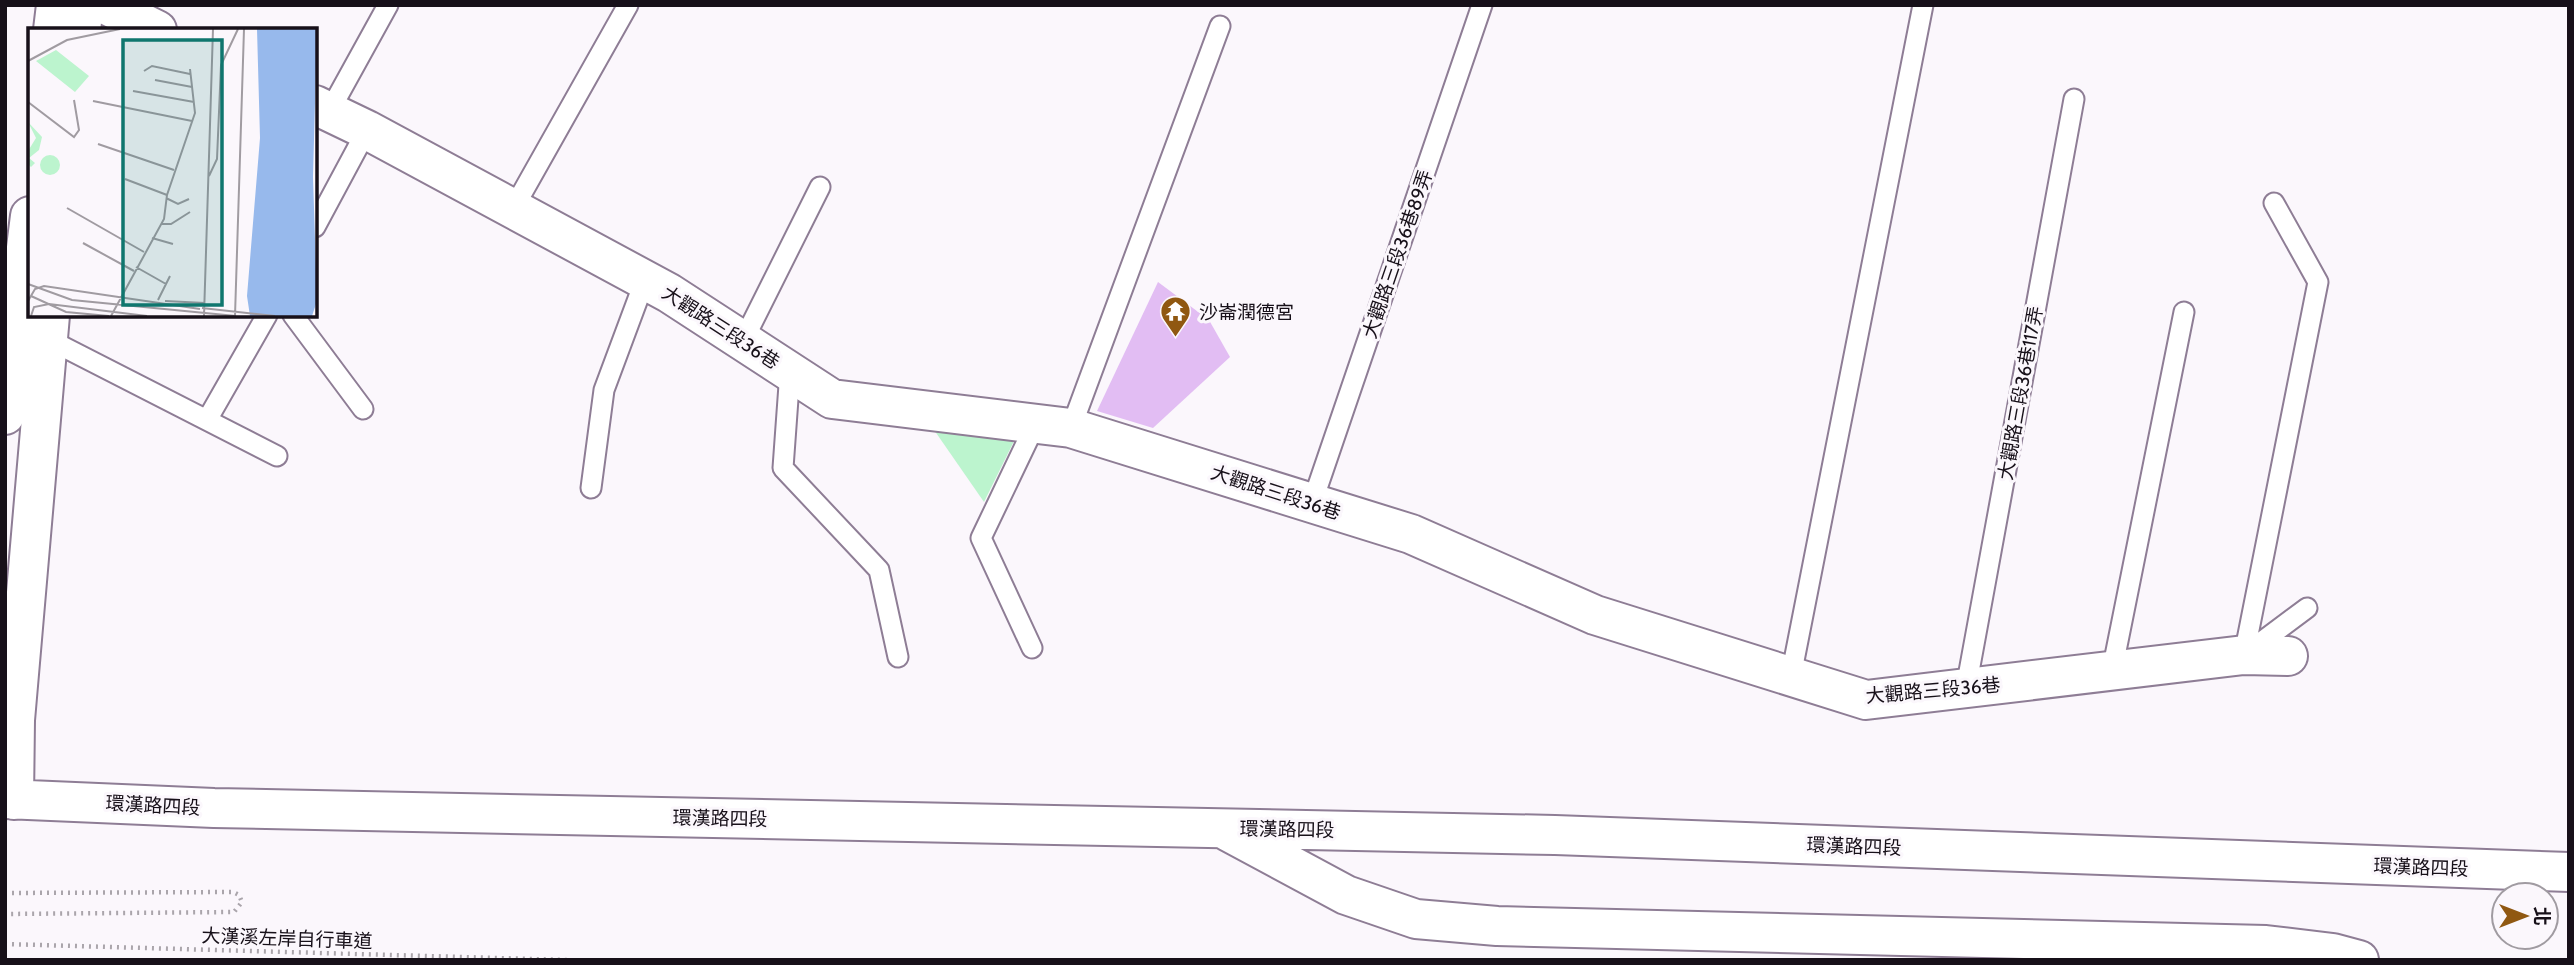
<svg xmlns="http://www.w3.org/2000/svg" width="2574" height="965" viewBox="0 0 2574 965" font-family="Cabin,'Noto Sans TC',sans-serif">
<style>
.green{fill:#bcf4ce}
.building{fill:#e2bdf3}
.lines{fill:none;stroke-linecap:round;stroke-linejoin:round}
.service-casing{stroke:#8e7d95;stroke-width:23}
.minor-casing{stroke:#8e7d95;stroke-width:42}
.tertiary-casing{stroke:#8e7d95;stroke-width:42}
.secondary-casing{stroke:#8e7d95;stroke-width:42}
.path{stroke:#aaa5ab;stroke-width:4.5;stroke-dasharray:2 5;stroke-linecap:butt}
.service{stroke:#fff;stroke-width:19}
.minor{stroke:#fff;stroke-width:38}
.tertiary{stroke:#fff;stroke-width:38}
.secondary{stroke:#fff;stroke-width:38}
.labels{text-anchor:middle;stroke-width:6;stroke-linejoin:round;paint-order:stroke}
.street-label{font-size:19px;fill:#171019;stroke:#fbf7fc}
.poi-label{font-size:19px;fill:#171019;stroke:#fbf7fc;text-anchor:start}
.inset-road{fill:none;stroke:#a09ba1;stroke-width:2}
.view{fill:#0f766e;fill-opacity:0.15;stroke:#0f766e;stroke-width:3.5}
.inset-edge{fill:none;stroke:#171019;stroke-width:3.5}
</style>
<rect width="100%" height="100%" fill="#fbf7fc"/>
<path class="green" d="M932 427 1018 433 984 502Z"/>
<path class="building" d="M1158 282 1209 320 1230 357 1153 428 1097 411Z"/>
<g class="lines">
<defs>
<path id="service" d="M329 112 388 5
M513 209 628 5
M315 227 367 130
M293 315 363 409
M48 339 277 456
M743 341 820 187
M790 371 783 468 879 570 898 657
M207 420 267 315
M1071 428 1220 26
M591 488 604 390 645 280
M1312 503 1482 5
M1032 648 981 538 1036 423
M2248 652 2307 608
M2244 655 2318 282 2274 203
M2112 671 2184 312
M1791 676 1923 5
M1966 688 2074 99"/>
<path id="minor" d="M106 5 157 30
M315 105 367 130 669 293 832 399 1071 428 1411 534 1595 615 1866 700 2244 655 2288 656"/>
<path id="tertiary" d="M81 30 84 5
M5 799 214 808 1555 835 2569 872
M14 800 15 720 50 315
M1227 831 1346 895 1416 919 1497 926 2266 945 2333 953 2359 960"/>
<path id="secondary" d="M53 30 56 5
M5 415 30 216"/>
</defs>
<use href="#service" class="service-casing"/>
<use href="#minor" class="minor-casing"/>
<use href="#tertiary" class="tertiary-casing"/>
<use href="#secondary" class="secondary-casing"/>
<path class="path" d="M5 893 233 892 239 895 242 902 234 912 5 914
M5 944 567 960"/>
<use href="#service" class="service"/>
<use href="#minor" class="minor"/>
<use href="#tertiary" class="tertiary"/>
<use href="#secondary" class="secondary"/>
</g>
<defs>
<symbol id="temple-pin" viewBox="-11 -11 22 30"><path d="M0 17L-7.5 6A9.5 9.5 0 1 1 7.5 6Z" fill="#905811" stroke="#fbf7fc"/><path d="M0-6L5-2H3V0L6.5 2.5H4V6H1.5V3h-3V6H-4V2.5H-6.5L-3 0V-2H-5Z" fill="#fff"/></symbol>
</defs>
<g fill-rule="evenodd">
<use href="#temple-pin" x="1158" y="294" width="35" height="47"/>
</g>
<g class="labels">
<g class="street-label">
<text transform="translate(1397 254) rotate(-71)" y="7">大觀路三段36巷89弄</text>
<text transform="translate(721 327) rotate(33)" y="7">大觀路三段36巷</text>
<text transform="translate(2020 393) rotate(-80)" y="7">大觀路三段36巷117弄</text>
<text transform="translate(1276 492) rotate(18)" y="7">大觀路三段36巷</text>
<text transform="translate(1933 690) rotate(-5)" y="7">大觀路三段36巷</text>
<text transform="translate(153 805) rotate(3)" y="7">環漢路四段</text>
<text transform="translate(720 818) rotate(1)" y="7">環漢路四段</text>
<text transform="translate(1287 829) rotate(1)" y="7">環漢路四段</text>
<text transform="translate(1854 846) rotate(2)" y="7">環漢路四段</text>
<text transform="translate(2421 867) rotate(2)" y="7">環漢路四段</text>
<text transform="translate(287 938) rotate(2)" y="7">大漢溪左岸自行車道</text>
</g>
<g class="poi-label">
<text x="1199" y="319">沙崙潤德宮</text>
</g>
</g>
<g transform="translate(28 28)">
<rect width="289" height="289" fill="#fbf7fc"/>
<path d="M28 22 61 48 47 64 8 33ZM0 94 14 109 11 122 1 130 7 135 3 139 0 136V123L8 110ZM12 137a10 10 0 1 1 20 0a10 10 0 1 1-20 0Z" fill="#bcf4ce"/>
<path d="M229 1H289L285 149 289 273 284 288H222L219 268 232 110Z" fill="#97b9ec"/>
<path class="inset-road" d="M0 33 39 12 92 1M116 43 124 38 162 46M127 52 164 59M105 63 166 74M65 73 164 93M0 74 46 109 51 102 46 72M70 116 146 142M181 148 189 131 193 37 210 1M97 151 139 167M138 170 150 176 161 171M39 180 116 224M133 196H143L162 184M124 210 145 216M55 215 106 243M108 239 138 256M0 256 44 272 208 288M3 268 38 284 81 288M130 272 142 248M0 273 7 261 16 258 172 281M137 273 177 275M174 280 247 288M3 288 6 279 21 276 119 288M83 288 136 191 139 167 167 85 162 41M176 288 185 1M207 288 216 1"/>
<path class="view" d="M95 12H194V277H95Z"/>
<rect width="289" height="289" class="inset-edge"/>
</g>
<rect width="2574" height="965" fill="none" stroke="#171019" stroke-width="14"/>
<g transform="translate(2525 916) rotate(90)"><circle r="33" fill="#fbf7fc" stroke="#a09ba1" stroke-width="2"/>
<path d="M0-5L12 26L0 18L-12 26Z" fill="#905811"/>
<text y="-10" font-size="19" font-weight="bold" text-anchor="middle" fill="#171019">北</text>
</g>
</svg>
